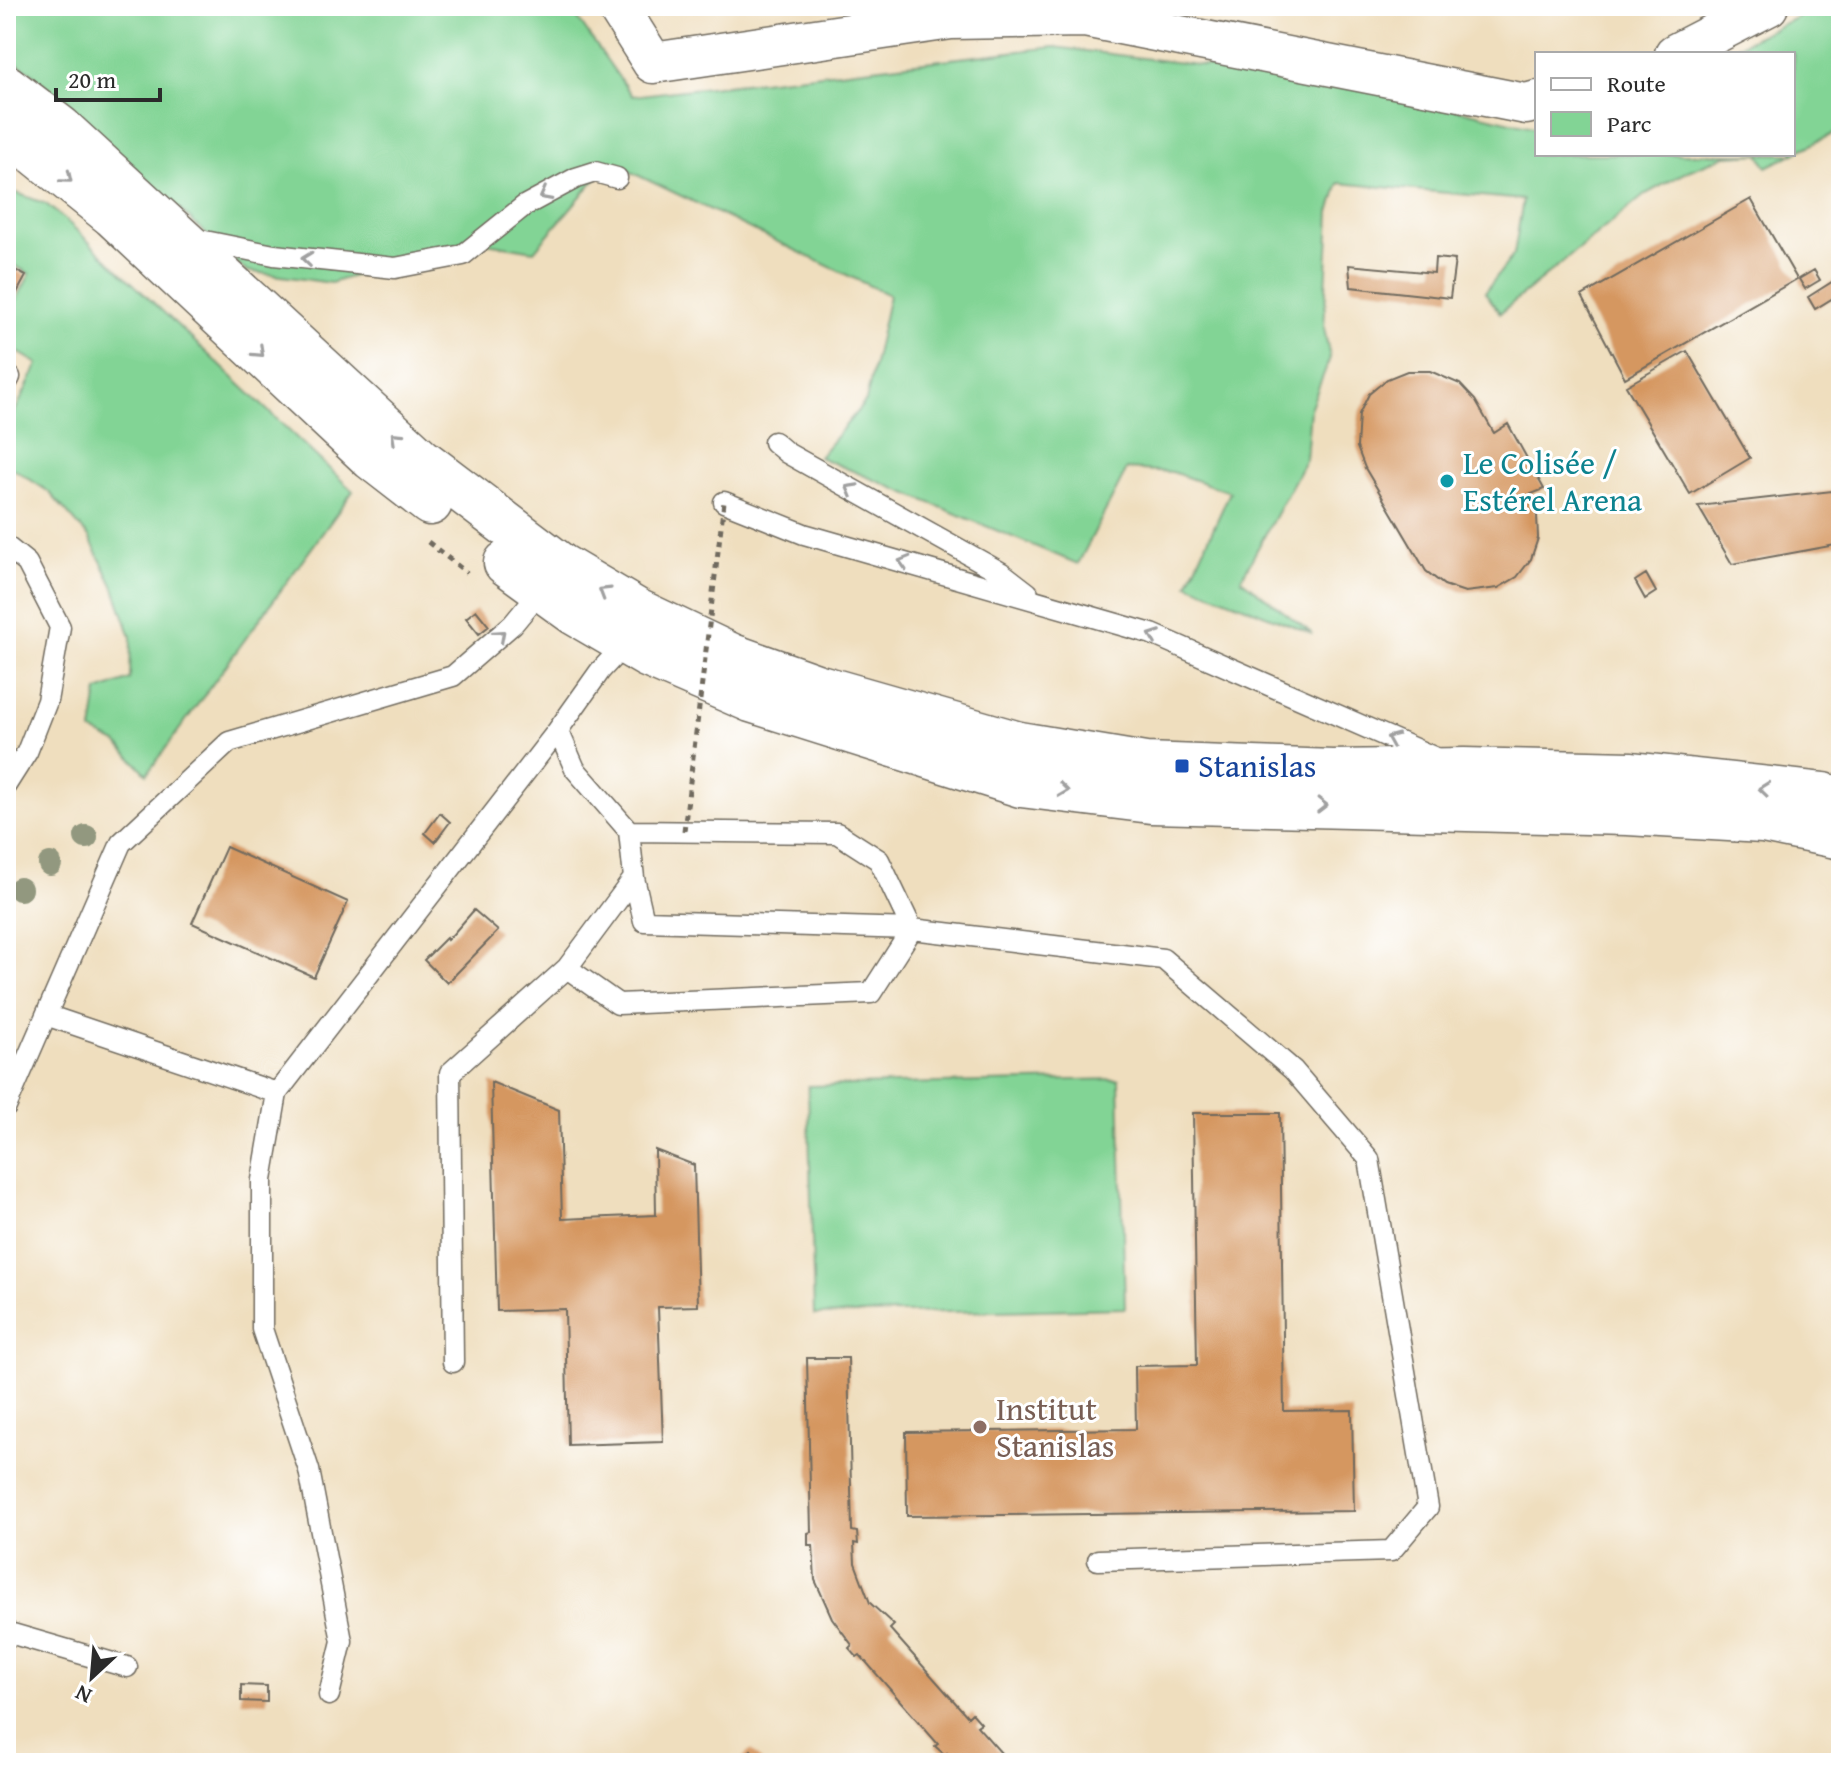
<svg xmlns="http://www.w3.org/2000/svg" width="1847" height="1769" viewBox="0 0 1847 1769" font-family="'Gentium Book Plus',serif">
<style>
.green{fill:#82d495;stroke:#568060;stroke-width:2}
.building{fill:#d59761}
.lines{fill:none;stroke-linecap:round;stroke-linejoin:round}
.service-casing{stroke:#706a5e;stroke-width:23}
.minor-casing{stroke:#706a5e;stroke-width:43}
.secondary-casing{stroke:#706a5e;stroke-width:47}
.path{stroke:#706a5e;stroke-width:5;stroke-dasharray:6 6;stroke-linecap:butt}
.service{stroke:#fff;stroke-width:20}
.minor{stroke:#fff;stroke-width:40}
.secondary{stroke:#fff;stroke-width:44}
.path-bridge{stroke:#706a5e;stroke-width:5;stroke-dasharray:6 6;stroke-linecap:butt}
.tree{fill:#92987f}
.oneway{stroke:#a0a0a0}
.culture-dot{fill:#0f9aa8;stroke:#fff;stroke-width:3}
.transit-dot{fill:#1a4fb4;stroke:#fff;stroke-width:3}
.education-dot{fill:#8d6e63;stroke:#fff;stroke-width:3}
.labels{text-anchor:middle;stroke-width:6;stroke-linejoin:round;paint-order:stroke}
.culture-label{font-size:32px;fill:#0d838f;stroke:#fff;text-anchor:start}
.transit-label{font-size:32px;fill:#164399;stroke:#fff;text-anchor:start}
.education-label{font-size:32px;fill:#785e54;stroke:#fff;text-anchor:start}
</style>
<rect width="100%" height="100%" fill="#fff"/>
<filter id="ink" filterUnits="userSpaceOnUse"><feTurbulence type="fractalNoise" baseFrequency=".0125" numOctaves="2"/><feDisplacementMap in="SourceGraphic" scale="16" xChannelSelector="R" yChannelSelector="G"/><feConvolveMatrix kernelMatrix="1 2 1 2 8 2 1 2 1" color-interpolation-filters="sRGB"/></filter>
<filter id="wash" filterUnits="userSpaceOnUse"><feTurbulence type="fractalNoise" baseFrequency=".006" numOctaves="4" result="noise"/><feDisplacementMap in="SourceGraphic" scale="32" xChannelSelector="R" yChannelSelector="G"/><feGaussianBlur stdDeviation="1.8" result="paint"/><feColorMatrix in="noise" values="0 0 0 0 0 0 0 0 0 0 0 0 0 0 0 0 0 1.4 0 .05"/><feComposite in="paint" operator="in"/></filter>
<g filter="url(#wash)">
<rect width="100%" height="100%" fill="#efdebe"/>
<path class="green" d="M6 6H569L632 96 1054 47 1350 84 1537 128V154H1793V54H1721L1820 6H1841V130L1767 167 1759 154 1725 156 1688 171 1646 194 1500 313 1485 292 1514 254 1523 200 1339 183 1330 212 1324 328 1330 358 1310 409 1306 459 1241 579 1313 634 1188 584 1230 492 1172 472 1127 469 1078 564 819 457 866 401 889 295 610 162 534 251 469 240 331 283 246 271 32 73 6 56Z
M6 189 46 204 70 224 353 491 147 774 117 743 92 731 98 691 130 679 131 637 113 585 89 537 49 492 14 469 6 475V430L38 364 6 345V320L30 274 6 261Z
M1119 1079 1125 1308 814 1315 808 1086Z"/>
<g id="blocks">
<path class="building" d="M1751 199 1797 279 1625 378 1582 296Z
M1435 258 1455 260 1450 298 1351 287 1349 265 1434 273Z
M6 265 26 276 6 313Z
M1814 270 1820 280 1805 289 1799 279Z
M1835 280 1841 293 1815 309 1808 297Z
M1687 351 1750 458 1690 494 1626 386Z
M1407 371H1430L1460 384 1475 400 1494 433 1508 424 1544 489 1529 495 1537 516 1538 538 1531 559 1517 577 1498 588 1465 592 1444 585 1426 571 1365 468 1357 447 1359 414 1369 394 1387 379Z
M1841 490V544L1732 564 1698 506Z
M1646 574 1656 592 1645 599 1635 581Z
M476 610 489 626 479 634 466 618Z
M440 813 450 822 435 842 425 833Z
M226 847 348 902 314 977 192 923Z
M474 910 498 931 447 983 424 960 446 938 447 940 453 934Z
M491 1082 559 1110 562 1219 656 1215 655 1150 694 1165 698 1306 658 1307 663 1442 568 1445 565 1309 497 1311Z
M1193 1113H1280L1284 1411 1352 1410 1354 1511 907 1516 906 1432 1136 1429 1135 1366 1197 1365Z
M807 1358H848L852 1531 857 1532 858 1544 854 1543 855 1563 870 1603 894 1625 890 1629 968 1717 972 1713 981 1723 977 1726 1010 1763H956L947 1753 945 1755 935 1746 938 1744 860 1655 857 1657 849 1648 852 1645 832 1618 815 1580 813 1545H808V1533L811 1532Z
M241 1685 267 1686V1702L241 1701Z
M751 1750 763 1763H737Z"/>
</g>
</g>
<g filter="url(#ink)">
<use href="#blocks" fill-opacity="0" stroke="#706a5e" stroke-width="2"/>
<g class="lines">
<defs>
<path id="service" d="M195 239 274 255 395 268 463 255 524 206 576 178 595 172 617 178
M6 384 10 377
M774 442 787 453 1002 573 1028 593
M724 502 804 534 1152 634 1438 759
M6 546 27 563 60 627 47 701 27 752 6 785
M627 642 600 671 558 730 575 769 629 831 837 833 879 860 912 929 1163 959 1293 1070 1369 1159 1428 1507 1391 1551 1098 1560
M629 831 634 878 567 968 618 1004 871 993 912 929
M634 878 644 921 912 929
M46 1015 277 1093
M6 1107 121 843 229 742 453 676 513 624 542 589
M453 1362 450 1073 567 968
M6 1632 127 1667
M329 1695 342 1641 309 1470 262 1329V1180L277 1093 558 730"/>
<path id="minor" d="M617 6 653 63 951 19 1084 17 1526 104 1537 101
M1675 54 1768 6"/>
<path id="secondary" d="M6 87 60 128 421 460 561 566 637 611 732 656 816 686 1019 744 1145 765 1332 772 1464 770 1632 774 1824 795 1841 800
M6 129 113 215 372 458 430 503
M506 563 575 613 647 655 751 700 1021 785 1151 801 1628 813 1763 821 1841 837"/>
</defs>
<use href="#service" class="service-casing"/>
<use href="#minor" class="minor-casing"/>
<use href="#secondary" class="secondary-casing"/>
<path class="path" d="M428 542 467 573"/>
<use href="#service" class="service"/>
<use href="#minor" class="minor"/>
<use href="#secondary" class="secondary"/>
<path class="path-bridge" d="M684 831 724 502"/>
</g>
<g class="tree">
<circle cx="86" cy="837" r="12"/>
<circle cx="50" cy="864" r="12"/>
<circle cx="20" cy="889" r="12"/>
</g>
<defs><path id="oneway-chevron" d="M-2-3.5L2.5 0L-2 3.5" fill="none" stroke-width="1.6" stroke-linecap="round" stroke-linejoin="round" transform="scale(2)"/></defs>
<g class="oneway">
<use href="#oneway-chevron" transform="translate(67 178) rotate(39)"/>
<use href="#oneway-chevron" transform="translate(545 195) rotate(152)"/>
<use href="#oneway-chevron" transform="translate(307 259) rotate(-174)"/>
<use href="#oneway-chevron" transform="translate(259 352) rotate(43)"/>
<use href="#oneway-chevron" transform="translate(396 437) rotate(-137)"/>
<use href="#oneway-chevron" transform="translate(851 489) rotate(-151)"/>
<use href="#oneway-chevron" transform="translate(904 562) rotate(-164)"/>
<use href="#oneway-chevron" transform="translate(604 592) rotate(-149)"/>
<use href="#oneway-chevron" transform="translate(500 635) rotate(-41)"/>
<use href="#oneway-chevron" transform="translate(1154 636) rotate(-159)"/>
<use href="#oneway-chevron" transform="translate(1392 739) rotate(-157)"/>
<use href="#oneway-chevron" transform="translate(1764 789) rotate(-174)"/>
<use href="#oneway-chevron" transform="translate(1063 790) rotate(7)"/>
<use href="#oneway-chevron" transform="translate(1322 805) rotate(1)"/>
</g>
</g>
<circle class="culture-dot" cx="1447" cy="481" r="8"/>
<rect class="transit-dot" x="1174" y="758" width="16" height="16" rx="4"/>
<circle class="education-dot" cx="980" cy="1427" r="8"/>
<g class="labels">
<g class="culture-label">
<text x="1463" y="474">Le Colisée /<tspan x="1463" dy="37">Estérel Arena</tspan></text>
</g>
<g class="transit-label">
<text x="1198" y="777">Stanislas</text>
</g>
<g class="education-label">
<text x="996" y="1420">Institut<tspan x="996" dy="37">Stanislas</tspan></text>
</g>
</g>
<rect width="1847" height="1769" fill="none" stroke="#fff" stroke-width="32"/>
<rect x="1535" y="52" width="260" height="104" fill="#ffffff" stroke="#aaaaaa" stroke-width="2"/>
<rect x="1551" y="78" width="40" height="12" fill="#ffffff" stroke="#aaaaaa" stroke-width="2"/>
<text x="1607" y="92" font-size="24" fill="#2b2b2b">Route</text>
<rect x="1551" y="112" width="40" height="24" fill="#82d495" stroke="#aaaaaa" stroke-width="2"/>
<text x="1607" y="132" font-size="24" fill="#2b2b2b">Parc</text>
<g transform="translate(92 1677) rotate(206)" stroke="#ffffff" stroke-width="6" paint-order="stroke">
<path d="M0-6L14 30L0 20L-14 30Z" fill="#2b2b2b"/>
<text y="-12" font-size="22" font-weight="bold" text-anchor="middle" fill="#2b2b2b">N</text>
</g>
<path d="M56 88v12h104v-12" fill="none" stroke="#2b2b2b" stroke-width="4"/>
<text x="68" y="88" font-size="24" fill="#2b2b2b" stroke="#ffffff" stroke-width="6" paint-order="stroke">20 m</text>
</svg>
